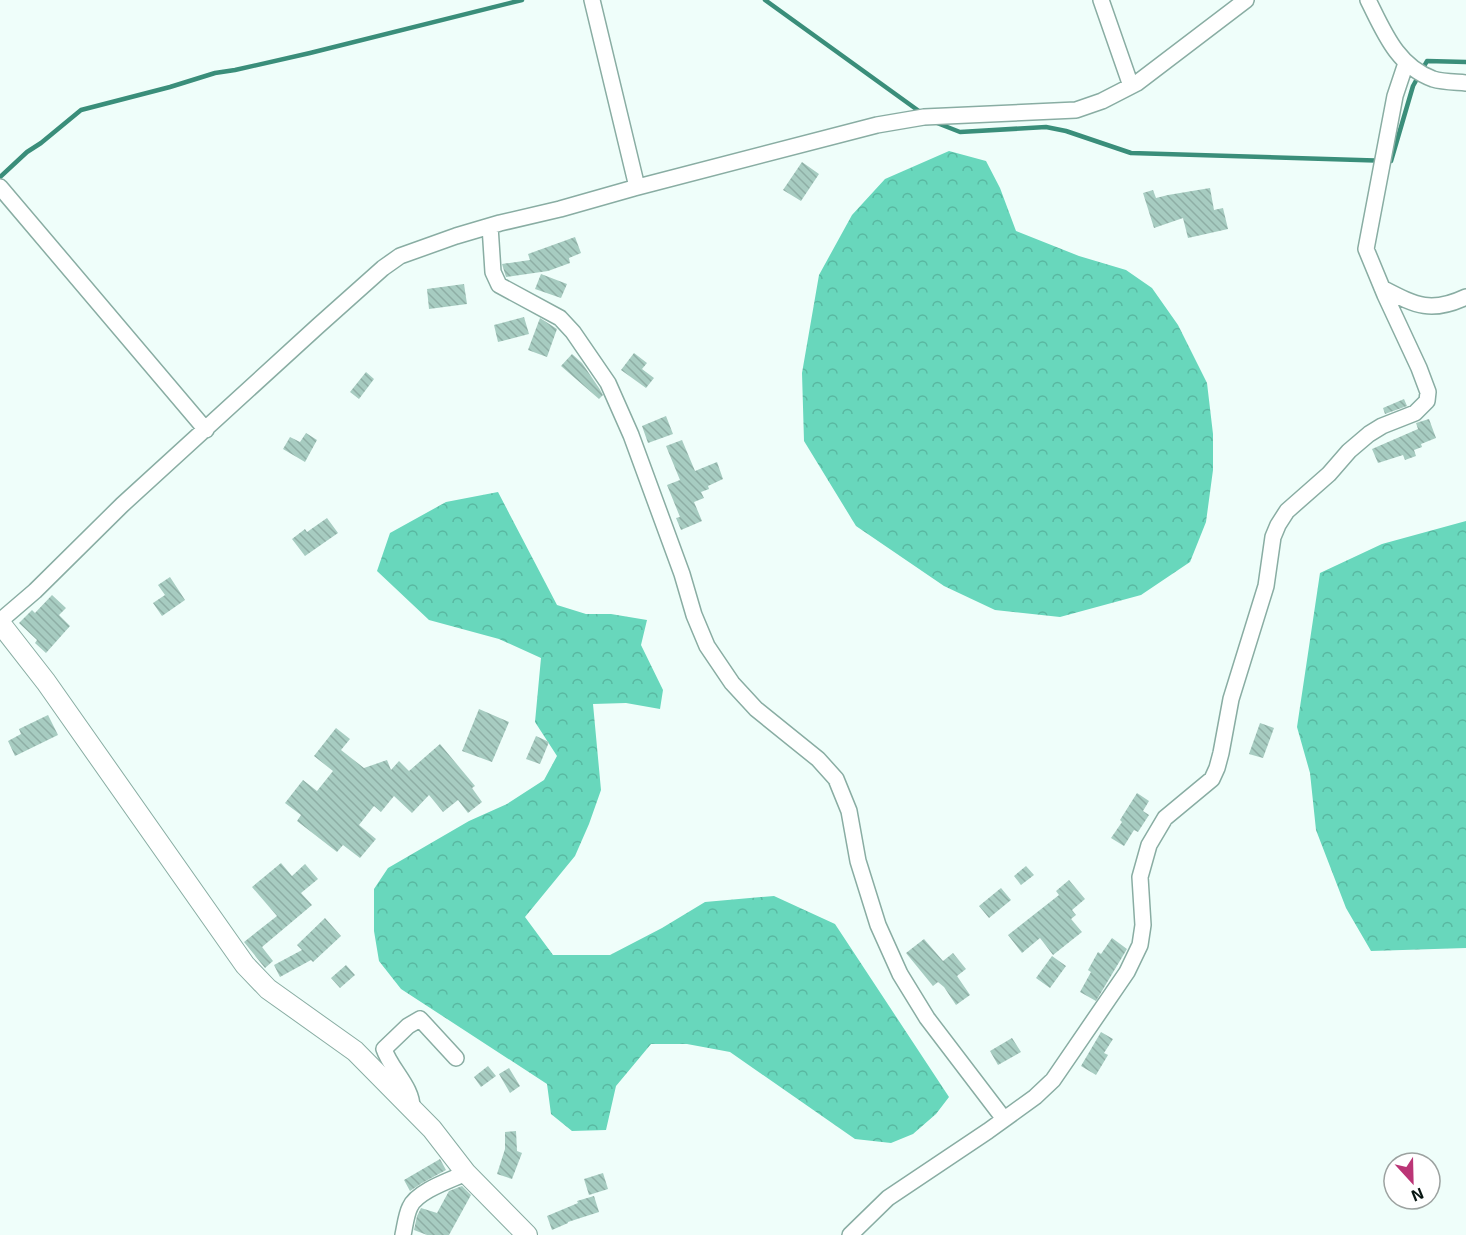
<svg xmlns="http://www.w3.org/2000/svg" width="1466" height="1235" viewBox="0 0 1466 1235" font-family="'Exo 2',sans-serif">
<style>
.forest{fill:url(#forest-crowns)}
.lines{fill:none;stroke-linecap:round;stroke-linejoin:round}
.stream{stroke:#3a8e7a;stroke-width:4.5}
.building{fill:url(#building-back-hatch)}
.minor-casing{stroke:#89ada3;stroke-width:18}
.tertiary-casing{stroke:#89ada3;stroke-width:22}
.minor{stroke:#fff;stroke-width:15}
.tertiary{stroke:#fff;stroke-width:20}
</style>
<defs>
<pattern id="forest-crowns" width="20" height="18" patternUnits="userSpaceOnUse" patternTransform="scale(1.5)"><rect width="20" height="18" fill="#68d7bc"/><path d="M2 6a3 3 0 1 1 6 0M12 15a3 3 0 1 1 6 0" fill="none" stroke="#59b8a1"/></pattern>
<pattern id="building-back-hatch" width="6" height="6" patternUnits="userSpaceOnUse" patternTransform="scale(1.5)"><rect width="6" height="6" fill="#a7ccc1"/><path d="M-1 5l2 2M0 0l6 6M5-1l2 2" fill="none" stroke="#8eaea5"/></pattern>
</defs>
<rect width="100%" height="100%" fill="#effefa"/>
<path class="forest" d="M949 151 986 161 1000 188 1016 231 1079 256 1126 270 1152 288 1178 325 1207 383 1213 434V470L1206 522 1190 562 1141 595 1060 617 995 610 944 586 856 526 804 441 802 373 819 275 852 215 885 179Z
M498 492 557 605 586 614H611L647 620 641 645 663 690 660 709 626 703 593 704 601 790 589 824 575 856 525 917 553 955H610L662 928 705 902 774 896 835 924 949 1097 936 1114 913 1134 891 1143 855 1139 730 1052 687 1044H651L616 1086 606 1130 572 1131 551 1114 547 1084 401 989 379 961 374 931V889L388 868 469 821 507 804 544 780 557 756 535 722 541 658 499 639 429 620 377 571 390 533 446 502Z
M1466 521V948L1371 951 1346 908 1316 830 1310 773 1297 727 1320 573 1382 544Z"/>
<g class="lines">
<path class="stream" d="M765 0 923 114
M932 121 960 132 1046 127 1066 131 1131 153 1391 161 1413 86 1427 61 1466 62
M0 177 27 152 41 143 81 110 170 87 215 73 235 70 310 53 522 0"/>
</g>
<path class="building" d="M802 162 819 174 801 201 783 190Z
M1210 188 1214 210 1223 208 1228 229 1188 238 1183 218 1154 228 1143 193 1153 190 1156 198 1168 195Z
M575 237 581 253 569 258 570 263 548 271 506 277 502 264 530 260 528 254Z
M541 274 567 284 561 298 535 289Z
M464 284 467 304 429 309 427 289Z
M524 317 529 334 498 342 494 325Z
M540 318 557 329 547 357 528 350Z
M634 353 647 363 642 369 654 378 646 388 621 370Z
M572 354 582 363 599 388 603 395 599 399 561 366Z
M366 372 374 379 359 399 350 392Z
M1404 399 1407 406 1385 414 1383 408Z
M666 416 673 434 648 443 642 426Z
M1429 419 1436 438 1421 444 1422 447 1414 450 1416 456 1405 460 1403 455 1378 463 1372 449 1418 429 1416 423Z
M306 433 317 440 305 462 283 449 290 437 300 442Z
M682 440 695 471 717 462 723 479 708 486 709 489 701 492 704 498 694 502 702 521 681 530 676 518 680 517 667 485 680 480 666 446Z
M327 518 338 533 305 556 292 539 305 529 307 532Z
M170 577 185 600 162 616 153 603 165 595 158 585Z
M52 595 66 608 59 615 70 626 46 653 35 643 37 640 19 623 32 610 35 613Z
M479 709 509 722 492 762 462 751Z
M48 715 58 735 15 756 8 741 21 734 19 729Z
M1260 723 1274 728 1263 758 1249 754Z
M336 728 350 739 341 750 364 768 387 760 391 770 399 761 409 771 440 744 475 786 472 788 482 802 468 813 458 800 443 812 429 795 412 813 394 796 381 812 374 806 359 825 376 839 360 858 343 845 337 852 297 821 301 815 285 803 303 780 317 791 333 771 314 756Z
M536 736 549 742 540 764 526 759Z
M1137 793 1149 801 1143 811 1149 815 1138 832 1134 830 1124 846 1111 838 1122 822 1120 820Z
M281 863 292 876 305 864 318 879 301 893 312 905 262 947 273 961 265 968 244 942 277 916 252 887Z
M1026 866 1034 875 1021 885 1014 876Z
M1069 880 1085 899 1072 910 1076 915 1071 919 1082 932 1053 955 1040 938 1022 953 1008 935 1059 895 1056 891Z
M1001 888 1011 900 989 918 979 906Z
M325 918 341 936 313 962 311 960 280 977 274 965 302 950 297 945Z
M1112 938 1127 949 1096 1001 1080 992 1091 972 1088 970 1098 952 1101 954Z
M924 939 943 961 953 953 966 969 957 976 970 995 956 1005 944 987 938 982 933 986 906 953Z
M1052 956 1066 966 1050 988 1036 978Z
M346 965 355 975 340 988 331 978Z
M1101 1032 1113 1039 1104 1053 1108 1055 1096 1075 1081 1066Z
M1012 1038 1021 1052 998 1065 990 1051Z
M488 1066 496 1076 481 1087 474 1077Z
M509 1068 520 1086 510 1093 499 1074Z
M516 1131 517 1151 522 1153 512 1179 497 1174 505 1149V1132Z
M440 1159 446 1170 422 1183 410 1191 404 1180Z
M603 1173 608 1189 589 1195 584 1179Z
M462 1186 471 1195 449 1235H427L414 1230 417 1216 421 1208 437 1213 449 1191Z
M594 1196 599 1212 568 1222V1223L552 1230 547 1216 578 1203 577 1201Z"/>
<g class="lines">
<defs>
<path id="minor" d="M592 0 637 187
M1101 0 1131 86
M1368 0C1384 32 1397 66 1433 79 1443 82 1456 82 1466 83
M0 187 206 430
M490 226 493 272 499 285 560 318 573 332 608 383 631 435 682 574 694 615 707 646 732 683 756 709 818 759 836 779 849 811 858 861 878 925 900 974 927 1018 1004 1119
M1382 288C1415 305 1430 314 1466 297
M0 621 35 591 122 505 318 326 383 268 400 256 456 236 500 223 560 209 634 188 877 125 924 117 1076 110 1102 101 1137 83 1246 0
M412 1109C413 1087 391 1070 384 1049L408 1026 420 1019 456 1058
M403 1235C405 1226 406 1215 410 1207 417 1191 451 1180 466 1173
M850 1235 888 1198 988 1131 1035 1097 1053 1080 1127 972 1140 945 1143 925 1140 877 1149 845 1165 818 1212 779 1217 768 1221 753 1231 699 1266 586 1273 537 1278 525 1287 511 1329 474 1349 451 1369 434 1382 426 1415 413 1427 401 1428 392 1419 368 1385 295 1366 249 1395 96 1406 63"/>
<path id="tertiary" d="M0 623 46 682 245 965 268 989 355 1051 432 1129 466 1173 527 1235"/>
</defs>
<use href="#minor" class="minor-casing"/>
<use href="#tertiary" class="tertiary-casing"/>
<use href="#minor" class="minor"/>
<use href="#tertiary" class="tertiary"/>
</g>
<g transform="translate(1412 1181) rotate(158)"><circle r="28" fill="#ffffff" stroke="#9ca2a0" stroke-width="1.5"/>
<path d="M0-4.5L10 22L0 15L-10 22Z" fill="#bb3576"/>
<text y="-9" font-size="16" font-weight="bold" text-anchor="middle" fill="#081612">N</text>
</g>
</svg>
